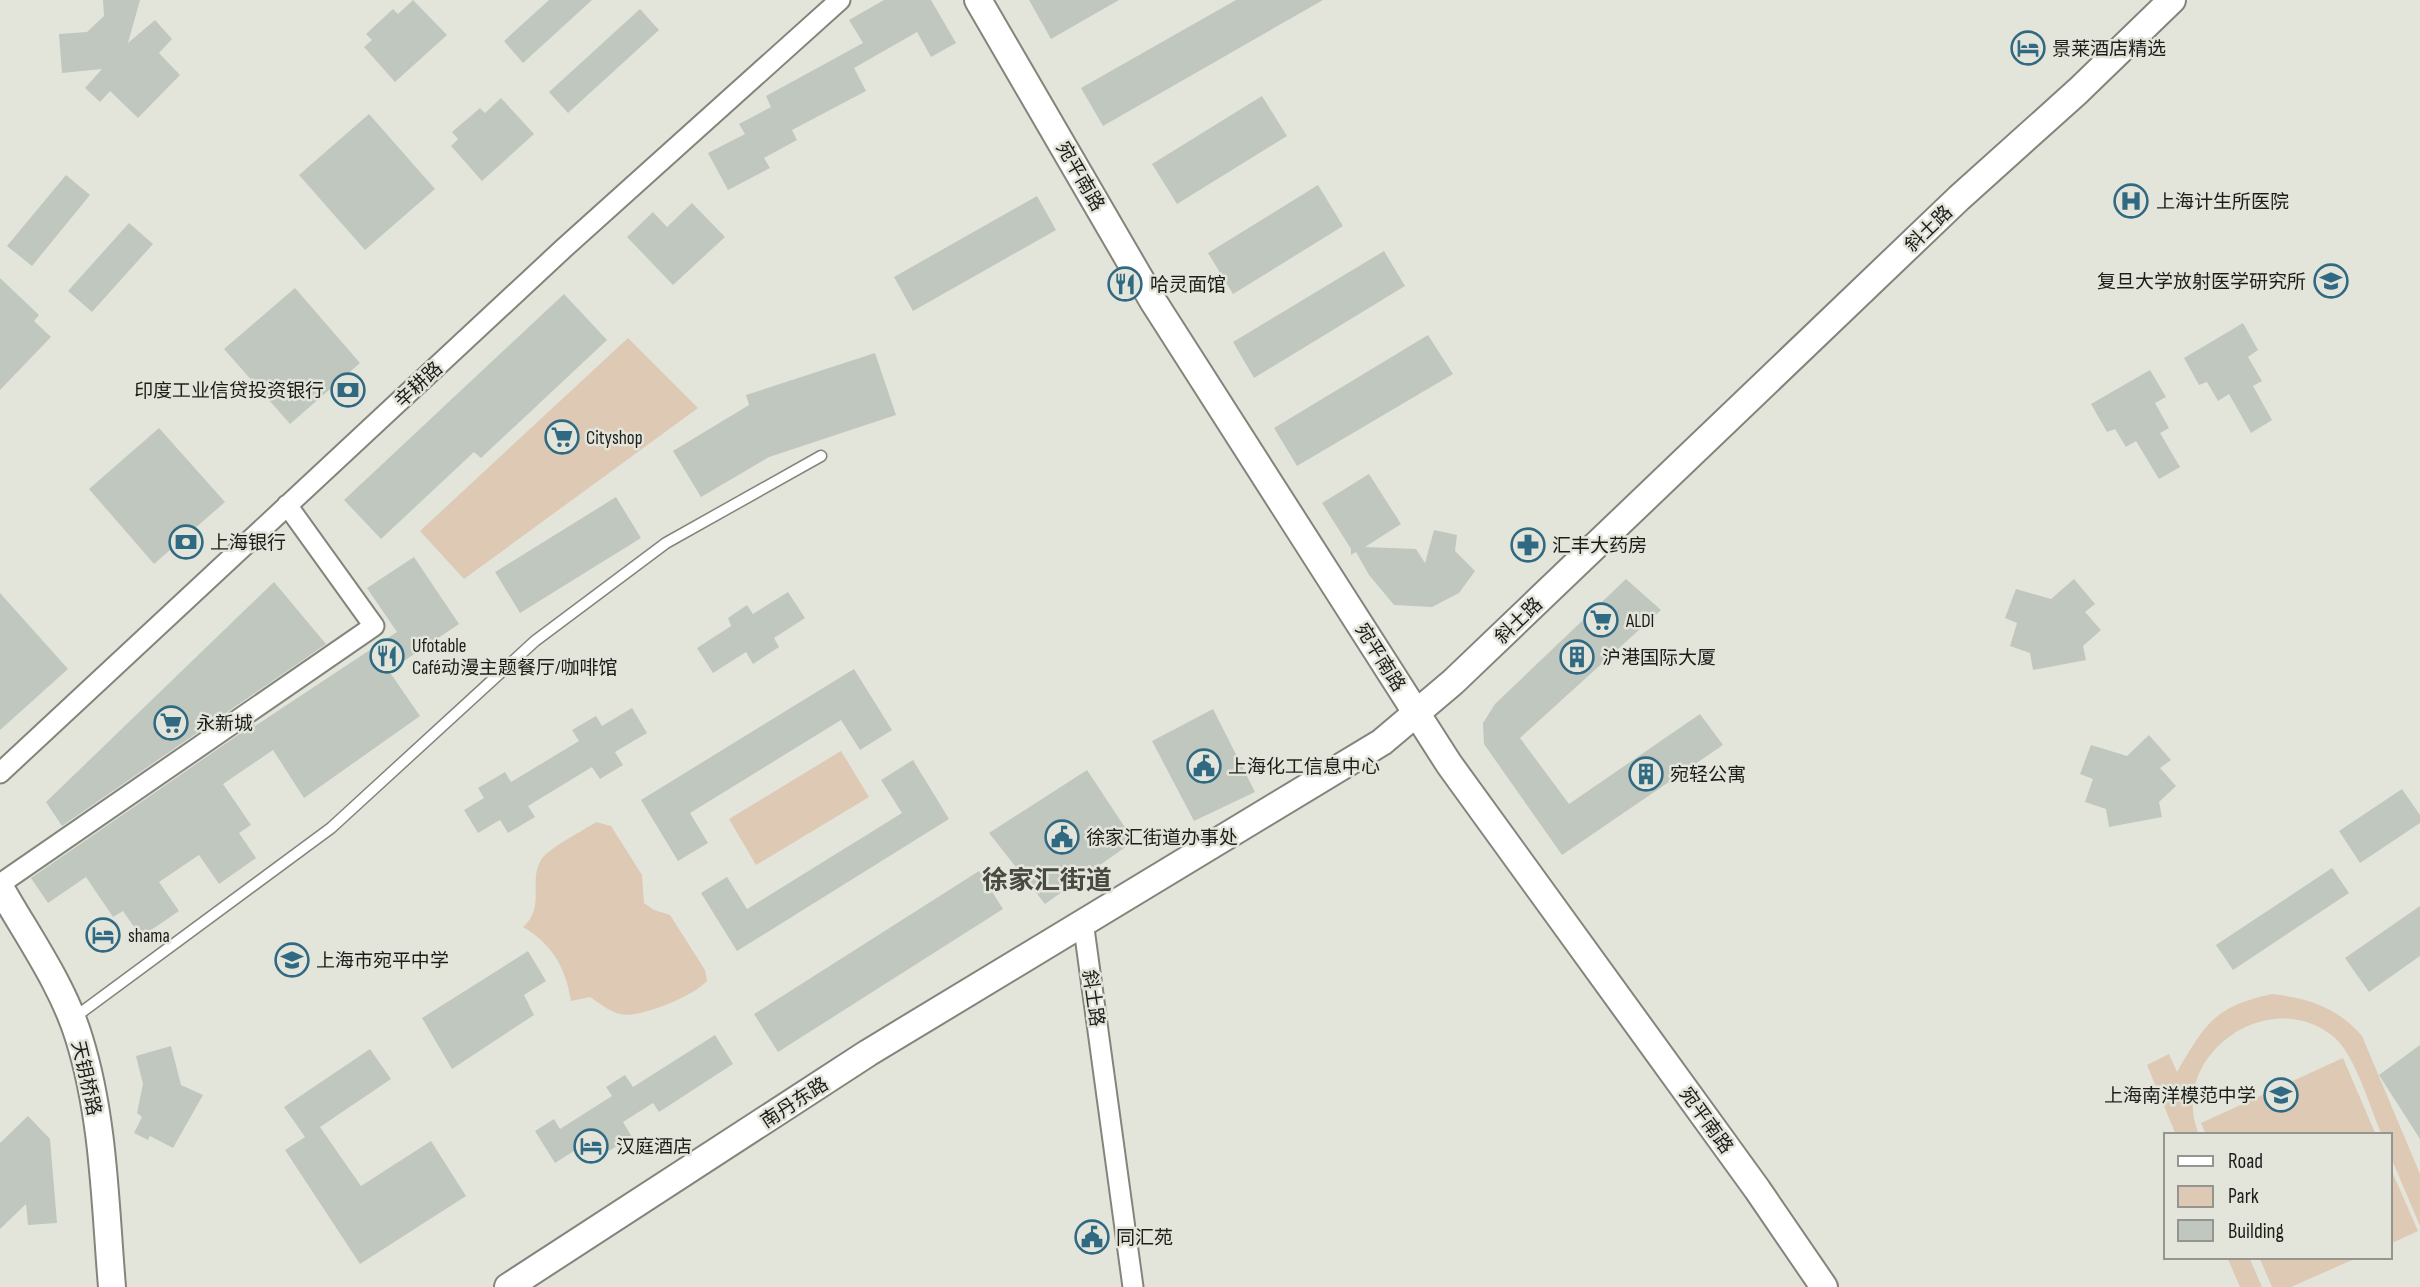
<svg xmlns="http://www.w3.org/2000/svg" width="2420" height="1287" viewBox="0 0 2420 1287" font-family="'Sofia Sans Condensed','Noto Sans SC',sans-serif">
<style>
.green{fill:#ddc9b4}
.building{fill:#c0c7bf}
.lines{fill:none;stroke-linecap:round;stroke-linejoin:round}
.lane-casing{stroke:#83857c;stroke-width:13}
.street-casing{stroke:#83857c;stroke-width:23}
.secondary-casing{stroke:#83857c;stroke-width:30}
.lane{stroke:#fff;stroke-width:10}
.street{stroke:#fff;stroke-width:19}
.secondary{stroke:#fff;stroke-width:26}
.labels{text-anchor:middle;stroke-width:5;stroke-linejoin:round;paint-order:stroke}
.poi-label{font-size:19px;fill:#1d1d1a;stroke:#e3e5db;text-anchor:start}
.street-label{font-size:19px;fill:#1d1d1a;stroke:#e3e5db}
.district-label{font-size:26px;font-weight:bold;fill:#484a42;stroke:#e3e5db}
</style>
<rect width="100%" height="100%" fill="#e3e5db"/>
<path class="green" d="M628 338 698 408 464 579 420 531Z
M841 751 869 797 756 865 729 819Z
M596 822 611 826 642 875 644 903 654 910 670 915 705 970 707 981C694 996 639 1019 620 1014 609 1011 599 1003 590 997L571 1001C566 968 552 944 523 927 546 907 528 882 541 860 548 848 583 831 596 822Z
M2272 994C2309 998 2338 1008 2362 1036L2420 1174V1226L2390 1155V1135H2382C2370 1108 2356 1057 2335 1038 2270 982 2166 1056 2199 1135H2176L2147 1065 2169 1054 2177 1072C2206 1023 2214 1007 2272 994Z
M2343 1058 2376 1135H2206L2201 1123Z
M2390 1167 2418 1231 2390 1244Z
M2227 1257H2249L2262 1287H2240Z
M2259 1257H2359L2291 1287H2272Z"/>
<path class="building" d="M103 0H140L128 43 155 20 172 39 159 53 180 75 138 118 110 91 100 102 85 88 102 69 62 73 59 34 87 32 104 16Z
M413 0 447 35 395 82 364 47 372 40 366 34 393 9 398 14Z
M549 0H592L523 63 504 41Z
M884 0H931L956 43 931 57 917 32 854 68 866 91 792 130 797 140 764 158 770 168 728 190 708 153 745 134 739 124 771 107 766 96 863 43 849 20Z
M1029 0H1119L1051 39Z
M1236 0H1323L1103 126 1081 88Z
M640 9 659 30 568 113 549 92Z
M1262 96 1287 136 1177 204 1152 164Z
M501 98 534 134 482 181 451 146 458 139 452 132 480 108 485 113Z
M369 114 435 189 365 250 299 175Z
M66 175 90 195 32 266 7 246Z
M1318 185 1343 226 1233 294 1208 253Z
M1037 196 1056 230 913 311 894 277Z
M692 203 725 237 673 285 627 237 653 212 667 227Z
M129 223 153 244 92 312 68 291Z
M1384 251 1405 286 1254 378 1233 342Z
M0 278 39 315 34 321 51 337 0 390Z
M295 288 360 363 290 424 224 349Z
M564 294 607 340 481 458 474 452 381 539 344 500Z
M2243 323 2258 350 2248 357 2262 381 2253 386 2272 420 2251 433 2229 394 2218 401 2207 382 2199 385 2184 358Z
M1428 335 1453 374 1297 466 1274 428Z
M875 353 896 415 769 457 701 497 673 451 749 405 746 395Z
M2150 370 2166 397 2155 403 2169 428 2160 433 2180 467 2159 479 2136 441 2126 447 2115 429 2107 432 2091 404Z
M159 428 225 502 154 564 89 489Z
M1369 474 1401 524 1365 547 1416 549 1425 563 1434 530 1457 535 1455 551 1475 571 1459 593 1432 607 1394 605 1369 575 1356 552 1351 555V549L1322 503Z
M616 497 641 538 520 613 495 572Z
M414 557 459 624 389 671 420 716 304 798 273 750 223 784 251 825 239 833 256 858 219 884 199 855 159 882 179 911 141 937 123 911 113 917 86 877 48 903 31 878 254 724 255 726 397 632 367 588Z
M1626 579 1661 610 1520 738 1569 804 1700 714 1723 745 1562 855 1484 744 1483 723 1495 704Z
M2074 579 2095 604 2085 612 2101 630 2083 646 2086 660 2033 670 2030 653 2010 646 2017 623 2005 618 2016 589 2051 599Z
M274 582 326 644 62 826 46 802Z
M788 592 805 618 774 638 779 647 753 664 746 652 713 673 697 648 731 626 728 618 747 605 753 614Z
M0 593 68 669 0 730Z
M854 669 892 730 860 750 841 720 690 813 708 843 678 861 641 800Z
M632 708 647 733 615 752 623 765 600 779 592 767 528 806 535 817 508 833 500 820 478 833 464 810 484 798 478 788 505 772 511 782 579 741 572 730 596 716 602 726Z
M1213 709 1255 792 1194 821 1152 741Z
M2149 735 2171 760 2160 768 2176 786 2159 802 2162 817 2109 827 2106 809 2085 802 2093 779 2080 774 2091 745 2127 756Z
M913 760 949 819 737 951 701 893 727 877 747 909 902 813 881 780Z
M1087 770 1134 841 1045 904 989 833Z
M2402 789 2420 815V823L2360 863 2339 831Z
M2332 868 2349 893 2233 970 2216 945Z
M979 871 1003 909 778 1052 754 1014Z
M2420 906V956L2369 992 2345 958Z
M528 951 546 981 524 995 534 1015 452 1069 422 1018Z
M715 1035 733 1064 659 1112 653 1103 623 1122 632 1137 587 1164 577 1149 555 1163 535 1131 554 1119 560 1129 612 1096 606 1087 625 1075 633 1087Z
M2420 1045V1139L2379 1075Z
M171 1046 181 1085 203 1095 173 1148 150 1136 148 1140 134 1133 142 1117 137 1113 143 1084 136 1056Z
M370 1049 391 1079 320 1127 361 1186 431 1141 466 1196 360 1264 285 1150 305 1137 284 1107Z
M28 1116 50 1139 57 1223 28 1225 26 1204 0 1229V1143Z"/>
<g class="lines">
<defs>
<path id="lane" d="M75 1017 331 828 535 641 666 543 821 456"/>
<path id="street" d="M0 773 563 249 840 0
M0 884 374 626 287 505
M1083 921 1133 1287"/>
<path id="secondary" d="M978 0 1153 301 1449 764 1757 1189 1824 1287
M0 887C27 935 63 985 79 1038 104 1118 105 1204 112 1287
M508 1287 868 1053 1382 742 1453 682 1959 198 2078 91 2172 0"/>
</defs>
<use href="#lane" class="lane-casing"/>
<use href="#street" class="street-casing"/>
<use href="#secondary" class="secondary-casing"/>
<use href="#lane" class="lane"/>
<use href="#street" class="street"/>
<use href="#secondary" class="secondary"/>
</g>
<defs>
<symbol id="hotel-ring" viewBox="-11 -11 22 22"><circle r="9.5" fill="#e3e5db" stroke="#306982" stroke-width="1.5"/><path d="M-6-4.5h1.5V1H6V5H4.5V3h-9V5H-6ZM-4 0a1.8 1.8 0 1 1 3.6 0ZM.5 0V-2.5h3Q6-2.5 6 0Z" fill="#306982"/></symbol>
<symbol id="hospital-ring" viewBox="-11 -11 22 22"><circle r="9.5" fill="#e3e5db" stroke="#306982" stroke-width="1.5"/><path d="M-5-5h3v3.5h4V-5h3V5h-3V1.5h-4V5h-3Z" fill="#306982"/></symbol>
<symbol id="university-ring" viewBox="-11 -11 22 22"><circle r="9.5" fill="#e3e5db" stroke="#306982" stroke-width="1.5"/><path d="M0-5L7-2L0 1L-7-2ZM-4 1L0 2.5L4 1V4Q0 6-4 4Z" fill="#306982"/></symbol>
<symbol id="restaurant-ring" viewBox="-11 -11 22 22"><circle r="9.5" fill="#e3e5db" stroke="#306982" stroke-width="1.5"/><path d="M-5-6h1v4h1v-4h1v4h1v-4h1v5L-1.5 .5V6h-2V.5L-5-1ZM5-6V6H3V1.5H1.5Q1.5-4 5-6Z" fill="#306982"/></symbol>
<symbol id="bank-ring" viewBox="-11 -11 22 22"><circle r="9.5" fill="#e3e5db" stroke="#306982" stroke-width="1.5"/><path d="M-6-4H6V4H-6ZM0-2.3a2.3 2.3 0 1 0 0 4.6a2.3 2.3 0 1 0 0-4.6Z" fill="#306982"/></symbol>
<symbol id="supermarket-ring" viewBox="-11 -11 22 22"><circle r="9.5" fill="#e3e5db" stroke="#306982" stroke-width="1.5"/><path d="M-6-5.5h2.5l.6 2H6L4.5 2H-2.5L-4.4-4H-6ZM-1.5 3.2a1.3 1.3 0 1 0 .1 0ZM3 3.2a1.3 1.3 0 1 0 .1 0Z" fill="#306982"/></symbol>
<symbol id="pharmacy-ring" viewBox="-11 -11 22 22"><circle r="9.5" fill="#e3e5db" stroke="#306982" stroke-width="1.5"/><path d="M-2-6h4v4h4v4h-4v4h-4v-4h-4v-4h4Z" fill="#306982"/></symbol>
<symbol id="building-ring" viewBox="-11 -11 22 22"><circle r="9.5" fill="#e3e5db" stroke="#306982" stroke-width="1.5"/><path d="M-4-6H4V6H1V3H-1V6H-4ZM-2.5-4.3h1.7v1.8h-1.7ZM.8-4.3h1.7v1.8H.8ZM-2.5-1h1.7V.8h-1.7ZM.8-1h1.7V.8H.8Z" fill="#306982"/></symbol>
<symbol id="civic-ring" viewBox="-11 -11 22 22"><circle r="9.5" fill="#e3e5db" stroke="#306982" stroke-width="1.5"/><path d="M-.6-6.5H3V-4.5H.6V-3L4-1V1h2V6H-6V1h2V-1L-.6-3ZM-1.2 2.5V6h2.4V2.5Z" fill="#306982"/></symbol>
<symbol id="school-ring" viewBox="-11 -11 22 22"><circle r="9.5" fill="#e3e5db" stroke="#306982" stroke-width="1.5"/><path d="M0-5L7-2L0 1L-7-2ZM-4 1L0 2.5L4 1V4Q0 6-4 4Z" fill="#306982"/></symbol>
</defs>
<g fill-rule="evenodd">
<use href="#hotel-ring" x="2009" y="29" width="38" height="38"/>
<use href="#hospital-ring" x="2112" y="182" width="38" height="38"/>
<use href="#university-ring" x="2312" y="262" width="38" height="38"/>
<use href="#restaurant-ring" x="1106" y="265" width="38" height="38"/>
<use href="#bank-ring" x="329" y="371" width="38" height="38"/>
<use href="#supermarket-ring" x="543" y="418" width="38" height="38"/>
<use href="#bank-ring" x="167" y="523" width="38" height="38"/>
<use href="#pharmacy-ring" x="1509" y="526" width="38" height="38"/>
<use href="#supermarket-ring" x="1582" y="601" width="38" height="38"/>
<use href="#restaurant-ring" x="368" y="637" width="38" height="38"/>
<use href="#building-ring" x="1558" y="638" width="38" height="38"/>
<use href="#supermarket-ring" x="152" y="704" width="38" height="38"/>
<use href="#civic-ring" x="1185" y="747" width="38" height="38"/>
<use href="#building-ring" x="1627" y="755" width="38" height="38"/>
<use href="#civic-ring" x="1043" y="818" width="38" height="38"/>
<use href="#hotel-ring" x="84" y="916" width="38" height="38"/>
<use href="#school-ring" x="273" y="941" width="38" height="38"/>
<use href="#school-ring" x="2262" y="1076" width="38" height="38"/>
<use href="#hotel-ring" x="572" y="1127" width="38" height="38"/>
<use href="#civic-ring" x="1073" y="1218" width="38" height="38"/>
</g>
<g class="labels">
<g class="poi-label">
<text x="2052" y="55">景莱酒店精选</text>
<text x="2156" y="208">上海计生所医院</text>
<text x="2306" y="288" text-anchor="end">复旦大学放射医学研究所</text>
<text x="1150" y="291">哈灵面馆</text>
<text x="324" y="397" text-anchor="end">印度工业信贷投资银行</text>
<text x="586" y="444">Cityshop</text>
<text x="210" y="549">上海银行</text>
<text x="1552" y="552">汇丰大药房</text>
<text x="1626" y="627">ALDI</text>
<text x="412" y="652">Ufotable<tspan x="412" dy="22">Café动漫主题餐厅/咖啡馆</tspan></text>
<text x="1602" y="664">沪港国际大厦</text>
<text x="196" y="730">永新城</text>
<text x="1228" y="773">上海化工信息中心</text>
<text x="1670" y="781">宛轻公寓</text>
<text x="1086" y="844">徐家汇街道办事处</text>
<text x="128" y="942">shama</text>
<text x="316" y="967">上海市宛平中学</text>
<text x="2256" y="1102" text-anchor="end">上海南洋模范中学</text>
<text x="616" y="1153">汉庭酒店</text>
<text x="1116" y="1244">同汇苑</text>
</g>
<g class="street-label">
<text transform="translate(1081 176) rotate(60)" y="7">宛平南路</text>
<text transform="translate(1928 228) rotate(-44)" y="7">斜土路</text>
<text transform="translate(418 384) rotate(-43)" y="7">辛耕路</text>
<text transform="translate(1518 620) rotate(-44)" y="7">斜土路</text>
<text transform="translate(1381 657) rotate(58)" y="7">宛平南路</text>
<text transform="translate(1094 998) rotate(82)" y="7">斜土路</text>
<text transform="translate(87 1078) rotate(77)" y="7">天钥桥路</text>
<text transform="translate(794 1102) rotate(-33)" y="7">南丹东路</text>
<text transform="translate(1707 1120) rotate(54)" y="7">宛平南路</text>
</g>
<g class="district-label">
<text x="1047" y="889">徐家汇街道</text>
</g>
</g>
<rect x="2164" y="1133" width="228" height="126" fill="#e3e5db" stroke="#94958e" stroke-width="2"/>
<rect x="2178" y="1156" width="35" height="10" fill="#ffffff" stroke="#94958e" stroke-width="2"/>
<text x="2228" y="1168" font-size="21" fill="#1d1d1a">Road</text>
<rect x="2178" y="1186" width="35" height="21" fill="#ddc9b4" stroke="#94958e" stroke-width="2"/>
<text x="2228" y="1203" font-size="21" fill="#1d1d1a">Park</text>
<rect x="2178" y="1220" width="35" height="21" fill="#c0c7bf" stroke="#94958e" stroke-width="2"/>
<text x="2228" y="1238" font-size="21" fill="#1d1d1a">Building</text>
</svg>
